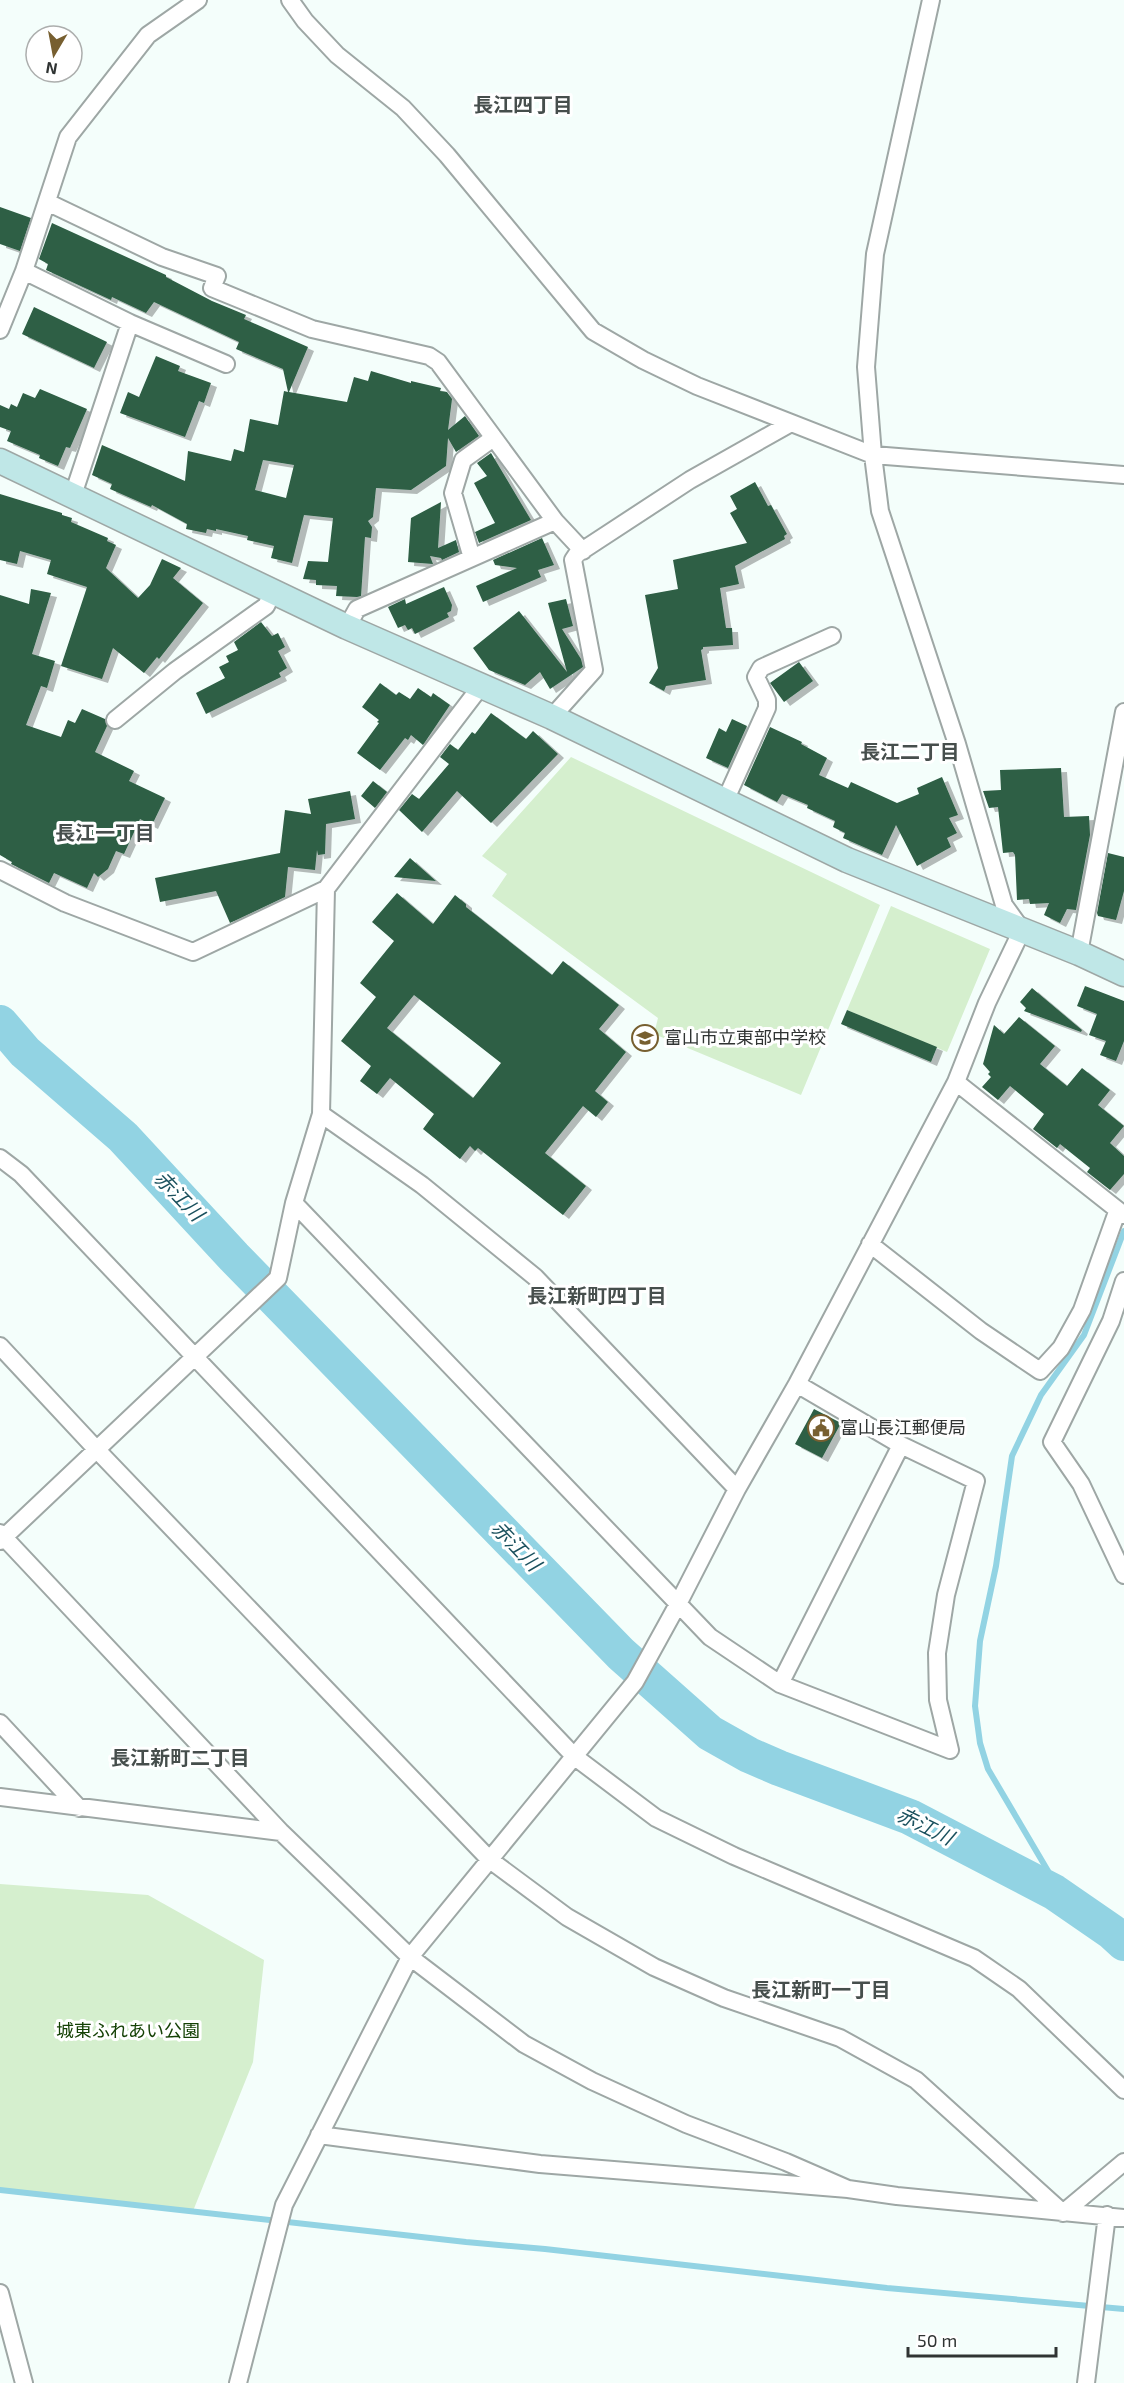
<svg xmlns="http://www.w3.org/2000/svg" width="1124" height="2383" viewBox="0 0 1124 2383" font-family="'Exo 2','Noto Sans JP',sans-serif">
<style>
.green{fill:#d5efce}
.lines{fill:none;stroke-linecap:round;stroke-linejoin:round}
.stream{stroke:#92d3e3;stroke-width:6}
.river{stroke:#92d3e3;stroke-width:36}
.building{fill:#2d5e44;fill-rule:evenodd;filter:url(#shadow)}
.street-casing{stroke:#9ea7a5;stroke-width:20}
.secondary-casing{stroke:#9ea7a5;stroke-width:27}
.street{stroke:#fff;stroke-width:16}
.secondary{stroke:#bfe7e7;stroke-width:24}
.labels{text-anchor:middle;stroke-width:6;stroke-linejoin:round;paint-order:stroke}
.poi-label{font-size:18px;fill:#303433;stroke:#fff;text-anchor:start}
.park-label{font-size:18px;fill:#144105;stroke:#fff}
.neighbourhood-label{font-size:20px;font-weight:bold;fill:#464e4c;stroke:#fff}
.water-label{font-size:20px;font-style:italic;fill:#1b515e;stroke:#fff}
</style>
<defs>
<filter id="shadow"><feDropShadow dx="6" dy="4" stdDeviation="0" flood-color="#0004"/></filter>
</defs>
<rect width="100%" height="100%" fill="#f4fefb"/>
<path class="green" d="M571 757 880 905 801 1095 654 1034 658 1018 492 896 507 874 482 856Z
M891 906 990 949 947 1052 847 1010Z
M0 1884 148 1895 264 1960 253 2062 193 2211 0 2189Z"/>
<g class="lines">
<path class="stream" d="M0 1045 25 1052
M1054 1892 1048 1871 988 1769 980 1743 975 1706 980 1641 996 1566 1012 1456 1041 1395 1084 1335 1124 1231
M0 2190 466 2242 545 2249 887 2288 1124 2309"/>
<path class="river" d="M0 1023 25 1052 123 1137 234 1257 621 1654 710 1733 749 1755 779 1768 910 1817 1054 1892 1112 1932 1124 1943"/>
</g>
<path class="building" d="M0 207 31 218 20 251 0 244Z
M52 223 166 275V277L212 301 246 315 244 319 308 347 289 392 347 402 354 377 368 381 371 371 411 383V381L441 388 440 391 447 392 452 399 448 430 465 416 479 436 456 452 448 438 446 466 411 490 376 488 373 517 368 521 372 527 371 538 365 537 361 596 357 597 336 596 337 586 316 585V580L303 579 308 561 328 562 333 518 304 515 292 563 271 558 274 546 247 540 248 536 216 529V531L207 529 206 533 186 529 187 524 152 505 151 507 110 489 112 484 92 475 102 445 185 481 188 451 231 461 234 449 244 452 250 419 278 425 284 391 288 392 283 369 236 349 239 342 154 302 146 313 112 297 111 300 46 270 48 264 39 259ZM263 460 294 465 286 498 255 490Z
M34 307 107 342 94 368 22 334Z
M156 356 180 366 178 371 211 383 204 403 199 401 185 437 120 413 128 392 139 397Z
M40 389 87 409 70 448 66 447 58 466 39 458 40 455 7 441 11 431 0 427V405L9 409 11 404 17 407 23 393 35 398Z
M491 453 531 520 479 543 475 532 495 523 474 483 487 476 477 463Z
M755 482 768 506 771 505 787 534 784 536 785 539 735 566 739 584 720 588 726 628H732L733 645 703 647V649L701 650 706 680 666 686 664 691 649 683 658 668 645 595 678 589 673 560 747 543 730 513 737 509 730 496Z
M0 494 62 513V515L72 518 71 522 108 538 107 541 116 545 106 568 138 598 150 585 162 559 181 568 173 578 203 603 159 659 157 657 144 673 113 648 102 679 61 666 87 587 47 574 51 560 20 551 17 564 0 560Z
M441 502 438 548 456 540 459 552 442 560 441 558 430 556 433 564 408 562 411 518Z
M542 538 554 565 538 570 541 577 483 602 476 586 517 568 495 565 493 560Z
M444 587 452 605 451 611 447 613 449 617 415 634 412 628 408 630 405 625 398 628 388 607 405 599 406 604Z
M31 589 51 593 32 654 55 661 47 688 41 686 26 725 61 737 68 720 75 723 82 709 105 719 107 726 95 752 134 771 129 781 165 798 152 825 140 819 124 854 116 851 108 869 98 877 94 873 87 888 54 873 49 883 11 864 12 862 0 855V595L29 604Z
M566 599 573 626 562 629 581 659 583 667 550 689 540 672 525 685 489 670 473 648 519 611 567 672 548 603Z
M261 622 272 636 278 633 285 647 278 651 287 668 279 673 281 677 206 714 196 693 225 678 219 667 229 662 226 656 238 650 234 642Z
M799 662 813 681 784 702 770 683Z
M380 683 396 695 399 692 410 699 418 688 431 697 433 693 450 705 423 745 411 735 408 740 405 738 380 770 357 753 379 723 377 722 379 720 362 707Z
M491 713 526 739 533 731 558 754 491 823 457 791 422 832 399 810 412 794 419 799 449 764 440 757 450 744 458 750 472 732 475 734Z
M732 719 747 726 728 768 706 758 719 728 726 732Z
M770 727 802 742 801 744 827 758 819 775 848 788 851 782 897 803 919 794 917 788 942 777 958 815 949 818 957 833 947 838 951 847 917 866 896 825 882 855 843 838 845 833 833 827 835 821 807 808 808 805 782 794 777 802 744 785Z
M1061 768 1064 817 1089 816 1090 835 1076 910 1067 909 1060 923 1044 915 1049 903 1030 904 1029 899 1017 900 1015 855 1013 852 1003 853 998 807 989 808 983 791 1001 790 1000 770Z
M373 781 387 792 375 808 361 796Z
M350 791 355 819 326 824 325 854 318 855 317 850 315 870 288 867 285 897 230 923 216 891 160 902 155 878 280 853 285 810 311 814 308 799Z
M1108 853 1124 857V891L1116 920 1098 916 1097 913Z
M410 858 436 881 394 877Z
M397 893 433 924 455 895 466 904V907L552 975 563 961 619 1005 599 1029 626 1052 595 1091 608 1102 596 1117 583 1106 545 1153 586 1186 563 1215 478 1148 475 1151 470 1146 460 1159 423 1129 434 1114 390 1078 377 1094 360 1081 371 1066 341 1041 376 997 360 983 394 941 372 922ZM414 995 501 1063 473 1098 387 1028Z
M1085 986 1124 1001V1041L1116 1061 1100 1055 1106 1041 1089 1035 1097 1014 1077 1006Z
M1032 988 1082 1030 1081 1032 1024 1011 1026 1008 1020 1002Z
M847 1010 937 1047 931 1062 841 1024Z
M1019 1017 1055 1046 1040 1064 1067 1086 1082 1068 1110 1090 1098 1105 1124 1126 1110 1143 1124 1156V1174L1110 1190 1087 1172 1090 1168 1060 1144 1057 1148 1033 1129 1044 1114 1010 1086 998 1100 982 1087 991 1077 988 1074 990 1072 983 1064 994 1025 1004 1034Z
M814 1409 841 1423 822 1458 795 1444Z"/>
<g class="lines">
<defs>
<path id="street" d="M290 0 305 21 337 55 403 108 447 155 593 331 643 360 697 386 873 455 1124 475
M47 202 162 257 217 276 212 288 312 329 429 356 438 362 555 521 583 551
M24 271 130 323 226 364
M0 330 24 271 68 137 148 35 198 0
M73 495 130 323
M472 558 453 493 463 460 492 439
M347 627 357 609 555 521
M552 717 594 670 573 560 577 554 690 480 791 423
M115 720 175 671 266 606 273 592
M725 801 767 708V700L756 677 761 668 832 636
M0 870 65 903 193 952 326 889 481 686
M1079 953 1124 712
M956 1082 1124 1215
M321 1114 422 1185 535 1277 737 1489
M0 1158 21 1174 575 1757 656 1818 734 1856 974 1958 1019 1989 1124 2090
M294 1203 710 1637 780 1684 950 1750 938 1700 937 1653 946 1595 976 1481 901 1445 797 1384
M870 1244 981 1331 1040 1371 1061 1348 1082 1310 1117 1212
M1124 1281 1111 1321 1052 1442 1081 1484 1124 1575
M0 1346 97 1450 490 1860 567 1917 654 1967 724 1998 840 2038 916 2080 1063 2213
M0 1533 281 1832 410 1957 524 2044 592 2081 686 2124 786 2162 848 2189
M0 1541 278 1278 294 1203 321 1114 326 889
M780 1684 901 1445
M0 1723 79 1808
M0 1797 281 1832
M319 2135 540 2164 848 2189 897 2196 1124 2218
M1063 2213 1124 2162
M0 2293 24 2383
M238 2383 284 2205 410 1957 635 1682 678 1604 737 1489 797 1384 956 1082 987 1003 1022 930 1004 905 957 744 880 511 873 455 866 367 875 254 931 0
M1086 2383 1107 2215"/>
<path id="secondary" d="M0 461 347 627 552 717 847 860 1079 953 1124 974"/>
</defs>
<use href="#street" class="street-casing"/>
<use href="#secondary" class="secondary-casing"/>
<use href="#street" class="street"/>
<use href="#secondary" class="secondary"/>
</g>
<defs>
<symbol id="school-ring" viewBox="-11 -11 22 22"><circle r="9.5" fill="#fff" stroke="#775f30" stroke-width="1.5"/><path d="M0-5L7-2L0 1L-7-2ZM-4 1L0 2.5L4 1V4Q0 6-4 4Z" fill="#775f30"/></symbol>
<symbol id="civic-ring" viewBox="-11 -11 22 22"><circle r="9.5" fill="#fff" stroke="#775f30" stroke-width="1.5"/><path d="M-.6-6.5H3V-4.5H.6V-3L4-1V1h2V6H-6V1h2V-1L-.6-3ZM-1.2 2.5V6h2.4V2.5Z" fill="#775f30"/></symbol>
</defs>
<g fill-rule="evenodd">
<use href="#school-ring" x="630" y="1023" width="30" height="30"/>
<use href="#civic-ring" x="806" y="1413" width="30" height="30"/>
</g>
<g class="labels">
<g class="poi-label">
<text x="664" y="1044">富山市立東部中学校</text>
<text x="840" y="1434">富山長江郵便局</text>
</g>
<g class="park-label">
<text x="128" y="2037">城東ふれあい公園</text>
</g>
<g class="neighbourhood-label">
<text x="523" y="112">長江四丁目</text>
<text x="910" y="759">長江二丁目</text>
<text x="105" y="840">長江一丁目</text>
<text x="597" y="1303">長江新町四丁目</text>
<text x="180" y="1765">長江新町二丁目</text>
<text x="821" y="1997">長江新町一丁目</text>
</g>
<g class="water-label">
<text transform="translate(179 1196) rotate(46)" y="7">赤江川</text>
<text transform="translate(516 1546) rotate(46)" y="7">赤江川</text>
<text transform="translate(925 1826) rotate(26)" y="7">赤江川</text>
</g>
</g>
<g transform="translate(54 54) rotate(190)"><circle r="28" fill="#ffffff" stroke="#acaead" stroke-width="1.5"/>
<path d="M0-4.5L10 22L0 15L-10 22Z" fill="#775f30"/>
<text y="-9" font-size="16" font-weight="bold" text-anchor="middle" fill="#303433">N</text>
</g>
<path d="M908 2347v9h148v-9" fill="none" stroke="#303433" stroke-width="3"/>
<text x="917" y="2347" font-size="18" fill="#303433" stroke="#ffffff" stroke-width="4.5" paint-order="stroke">50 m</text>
</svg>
